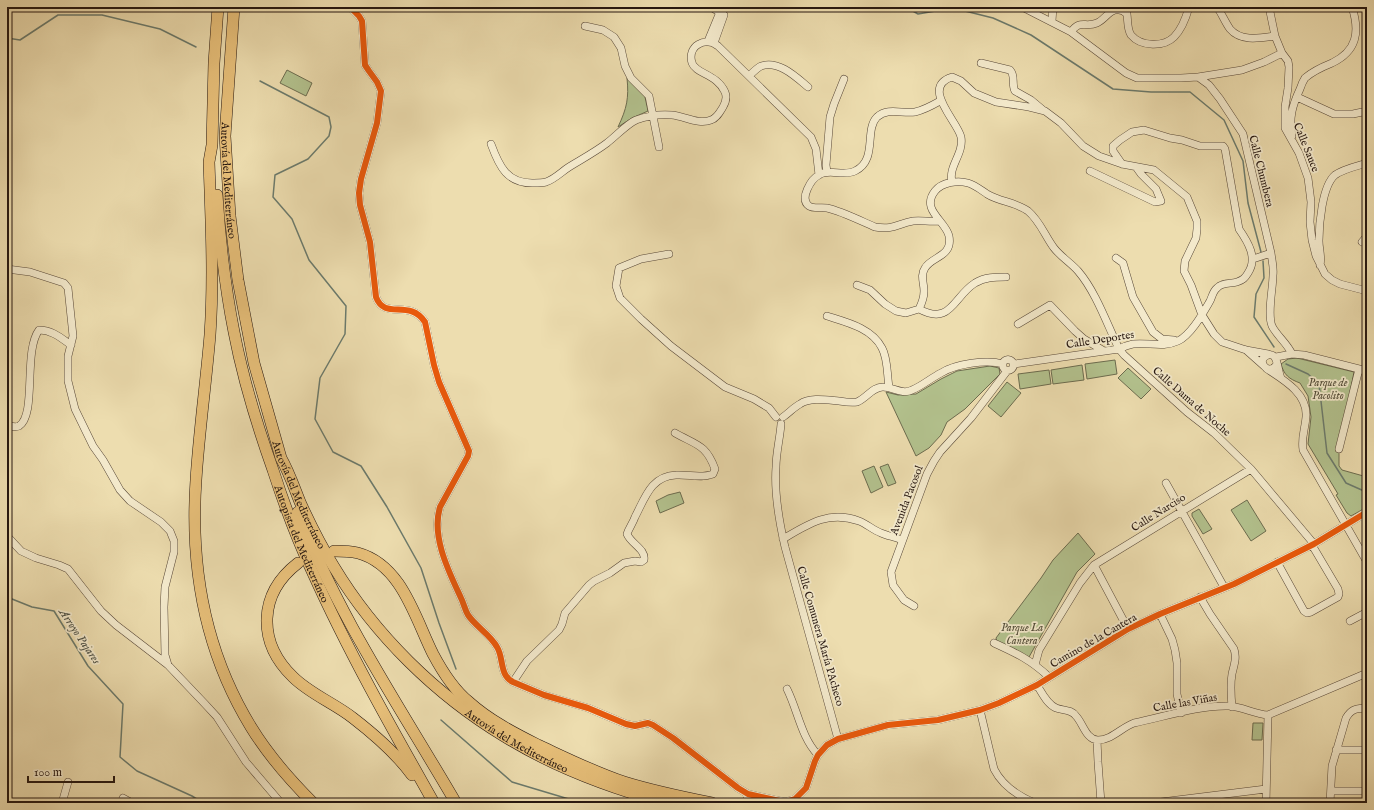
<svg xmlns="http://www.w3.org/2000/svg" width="1374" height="810" viewBox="0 0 1374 810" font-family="'IM FELL English',serif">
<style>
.green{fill:#b3c28e;stroke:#6c6c4f}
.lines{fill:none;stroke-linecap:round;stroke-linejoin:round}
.stream{stroke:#6b7a6c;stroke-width:1.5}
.minor-casing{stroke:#584838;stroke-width:8}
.highway-casing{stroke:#261710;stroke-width:12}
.minor{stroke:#f3e9cb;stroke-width:7}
.highway{stroke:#e6be78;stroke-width:11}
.cycleway-casing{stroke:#f3e9cb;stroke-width:8}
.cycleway{stroke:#e8590c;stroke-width:6}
.labels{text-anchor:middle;stroke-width:3.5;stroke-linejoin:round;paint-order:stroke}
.street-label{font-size:11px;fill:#261710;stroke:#f3e9cb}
.park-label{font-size:11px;font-style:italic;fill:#504a36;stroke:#f3e9cb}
.water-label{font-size:12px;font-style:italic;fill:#4e5146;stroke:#f3e9cb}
</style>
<rect width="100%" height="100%" fill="#edddaf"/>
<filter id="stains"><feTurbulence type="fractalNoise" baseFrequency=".005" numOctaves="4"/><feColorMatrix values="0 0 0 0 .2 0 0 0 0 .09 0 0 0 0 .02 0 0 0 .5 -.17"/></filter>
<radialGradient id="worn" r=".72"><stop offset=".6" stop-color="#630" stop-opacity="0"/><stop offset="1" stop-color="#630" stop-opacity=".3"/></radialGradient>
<path class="green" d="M287 70 312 83 306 96 280 83Z
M627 78 645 97 648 111 632 118 618 127C627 108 629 98 627 78Z
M1297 358 1354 372 1339 449V466L1342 470 1367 477V507L1351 516 1347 513 1336 495 1338 494 1308 444 1311 417 1308 396 1300 383C1289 379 1284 375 1281 364L1288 359Z
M1115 360 1117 374 1087 379 1085 364Z
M1082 365 1084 380 1053 384 1051 370Z
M990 366 999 368 1000 374 965 409 947 422 941 435 929 448 916 456 886 392 898 395 916 394 941 379 957 371Z
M1128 368 1151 389 1141 399 1118 378Z
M1049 370 1051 384 1020 389 1018 374Z
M1007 382 1021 393 1001 417 988 406Z
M888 464 896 483 888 486 880 467Z
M874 466 883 487 871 493 862 471Z
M680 492 684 503 660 513 656 501 668 495Z
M1247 500 1266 531 1251 541 1231 510Z
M1199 509 1212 529 1203 534 1192 516V513Z
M1078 533 1095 554 1077 572 1029 657 997 642 996 638 1041 578 1053 560Z
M1253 723H1263L1262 740H1252Z"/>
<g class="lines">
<path class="stream" d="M906 7 918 14 953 8 993 18 1031 35 1113 89 1151 92H1190L1224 120 1243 161 1248 203 1261 252
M7 38 20 40 58 15H102L160 29 196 47
M260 81 329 117 331 127 329 136 308 159 275 175 273 197 292 219 309 260 346 306 345 334 320 378 315 419 333 452 361 466 387 507 421 568 439 623 456 669
M1263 261 1264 278 1256 294 1254 317 1274 347
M1286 364 1308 374 1319 384 1327 453 1346 483 1364 491 1367 494
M7 597 32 607 54 611 88 666 123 704 120 757 137 771 192 796 203 803
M441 720 512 782 572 800 574 803"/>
<defs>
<path id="minor" d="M350 7 359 16 362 21 365 65 369 71 377 82 381 91 377 123 361 179 359 193 360 205 370 242 376 297C385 321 409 298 425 322L434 365 439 382 469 451 468 456 440 507C431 537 449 572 461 598 464 604 465 610 468 615 476 627 490 634 497 647 504 658 499 675 513 682L544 695 588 708 626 724 635 726 648 723 653 725 673 738 738 788 748 794 775 800 785 802 795 799 806 788 815 761 818 755 827 745 838 739 888 725 938 720 980 710 999 703 1037 685 1128 629 1160 614 1234 584 1314 544 1367 512
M711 7 724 15 714 43
M1022 7 1071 32 1126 73 1137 78H1181L1198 77 1209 85 1220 99 1243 134 1271 253C1272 261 1274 268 1273 275 1273 288 1267 314 1272 326 1277 336 1287 343 1292 354
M1217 7C1222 14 1225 22 1230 29 1241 42 1260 38 1275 36
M1269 7 1275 36 1282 53 1288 61 1289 67 1288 88 1285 107V128L1299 153 1308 178 1311 202 1310 222 1312 240 1316 256 1325 274 1332 280 1340 284 1367 291
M1052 21 1053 7
M585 26 603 30 614 37 621 48 625 66 631 78 649 96 659 147
M1071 32C1080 19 1085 28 1097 23 1104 20 1108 12 1115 10 1120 9 1124 11 1127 14 1128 21 1127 29 1131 35 1141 47 1164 47 1174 37 1182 29 1186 18 1189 7
M708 41 720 12
M981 63 1010 70C1016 76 1011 84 1015 91L1031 100 1043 110
M749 76C752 73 757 68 761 66 779 60 796 77 808 87
M1198 77 1242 70 1264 62 1282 53
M1297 97 1334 114H1353L1367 111
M1292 136C1289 118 1292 106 1300 89 1301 86 1303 81 1305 78 1313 71 1322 67 1332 63 1357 51 1360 32 1352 7
M491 144C499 166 507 184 534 183 538 183 542 183 546 182 555 179 561 172 569 167 582 159 595 152 607 143 616 136 627 124 636 120 647 116 661 114 672 115 684 116 699 125 711 120 717 118 720 112 723 107 726 102 727 97 725 92 717 74 696 74 692 63 687 46 705 36 718 46L811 137 816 149 819 175
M1090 171 1155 202 1161 201 1156 189 1141 174 1136 167
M827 172 826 165 830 117 834 104 844 79
M952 182C948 166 964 154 961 137 958 122 920 87 952 77L961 81 974 93 996 102 1029 107 1045 111 1061 123 1083 146 1099 156 1122 164 1154 170 1187 197 1197 221V229L1196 238 1185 261 1184 271 1191 285 1202 315 1214 334 1222 342 1246 350 1268 354
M939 221C930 222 921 220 913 221 897 224 894 230 875 227 861 221 841 211 827 208 822 207 813 209 809 206 799 199 811 179 819 175 829 168 843 177 855 171 878 160 864 130 877 117 888 107 902 114 915 112 924 110 933 105 940 101
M1362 242 1367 236
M669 254 641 259 619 268 616 286 620 298 641 319 671 346 725 387 754 399 769 408 776 417
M1116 258 1123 263 1133 297 1153 332 1162 339 1174 340
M1253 259 1271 253
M1320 265C1322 257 1319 249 1319 241 1319 225 1322 186 1335 175 1343 169 1357 166 1367 163
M7 269 30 272 64 283 68 288 73 336 68 356V381L75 409 93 446 103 460 120 490 130 501 161 522 170 531 174 541V552L165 587 164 607 165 655 168 665
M857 285 870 290 885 304 896 311 906 313 919 309C951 326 953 297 975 283 985 277 995 277 1006 277
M919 309C922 303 924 298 924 291 924 283 920 275 925 268 932 256 953 257 949 236 946 221 920 210 935 191 942 182 958 180 968 183 975 185 981 190 987 194 1000 202 1016 202 1028 211 1040 221 1045 236 1054 248 1061 257 1071 263 1078 271 1096 292 1107 324 1119 349L1124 355 1187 412 1214 433 1251 469
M827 316C846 322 872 328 882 348 888 359 887 375 889 387
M1018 324 1050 305 1075 331 1084 339 1104 351
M1246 350 1264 366
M1276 357 1292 354 1304 355 1367 371
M1002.5 365a5.5 5.5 0 1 1 11 0a5.5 5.5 0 1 1-11 0Z
M1014 364 1119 349C1123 347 1128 345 1133 344 1148 342 1163 348 1178 341 1191 335 1203 313 1210 301 1212 297 1213 291 1217 288 1222 282 1231 284 1237 282 1243 280 1245 278 1248 273 1258 258 1248 242 1239 229L1225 149 1223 146H1200L1182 140 1170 138 1144 130 1132 132 1120 140 1113 146V151L1122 164
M1277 364C1269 377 1256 361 1266 356 1268 355 1270 354 1272 355 1278 357 1278 372 1281 378
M1267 369C1284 380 1308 394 1306 417 1305 430 1301 437 1303 450L1367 562
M783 417C789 413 794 407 800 404 810 397 827 400 839 401 845 402 851 403 857 402 867 398 872 387 883 387 893 387 902 395 912 390 922 386 931 378 941 373 955 364 987 359 1003 364
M781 424C780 438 776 453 776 467 774 493 779 521 785 547L838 739
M7 425C11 426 15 428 19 426 37 415 23 351 39 330 52 330 61 338 71 345
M1339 449 1359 369
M1166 483 1224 587
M7 536 21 551 36 558 59 565 68 569 101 611 116 625 168 665 205 704 217 717 246 762 281 803
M783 539C808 524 829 510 859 521 867 524 873 530 881 533 888 536 895 537 902 540
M1277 562 1304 611 1307 613 1311 612 1338 597 1339 594 1338 589 1312 545
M1094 565 1128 629
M1200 597 1210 614 1234 649C1237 658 1234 665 1232 674 1230 685 1231 696 1232 707
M914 606 904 600 893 585 891 572 927 474 934 461 940 452 971 418 1007 371
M1160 614 1172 639 1175 650 1177 663V694L1181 713
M1350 621 1367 612
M994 643C1016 653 1031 660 1049 677
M1035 665 1039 650 1080 583 1094 565 1251 469 1314 544
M513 682 527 661 559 630 562 624 565 613 589 585 594 581 610 573 624 563 635 561 641 562 644 560C646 549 631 544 627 534 629 528 633 523 635 517 645 498 651 476 676 475 689 474 700 479 713 474L715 469C706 444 696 445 675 433
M1037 685C1042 693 1047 704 1056 708 1064 711 1071 709 1076 716 1083 723 1086 740 1098 740 1112 740 1122 727 1134 723 1164 717 1198 705 1229 706 1243 707 1254 714 1268 715L1367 673
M787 689C798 711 801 737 818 755
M980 710 994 769C1002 785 1018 796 1035 803
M1097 740 1098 762 1101 803
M1336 750H1367
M1331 791H1367
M123 798 132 803
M62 803 68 782
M746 803 748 794
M1153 803 1266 789
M1266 803 1268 715
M1330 803 1332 766 1346 718C1352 708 1356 709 1367 708"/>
<g id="highway">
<path d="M218 7 214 63 212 145 209 162C211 220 214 277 210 335 206 383 199 432 196 480 190 567 205 652 251 727 268 755 290 780 313 803"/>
<path id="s1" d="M234 7 225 136 230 216 238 280 254 363 281 458C289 472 294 487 300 502 310 524 321 546 334 567 375 635 436 695 504 736 554 767 610 788 666 803"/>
<path id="s2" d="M217 195C220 241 225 287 234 332 243 379 257 425 273 470 284 504 297 539 312 571 348 651 391 727 434 803"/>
<path d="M298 512C338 616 400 707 456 803"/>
<path d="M334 551C342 551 350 551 358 553 402 565 415 618 433 654 442 671 454 690 469 702 489 720 514 733 538 745 566 758 594 772 624 782 653 791 682 797 712 803"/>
<path d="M298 563C258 594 257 642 293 677 310 694 334 703 353 718 375 735 396 753 412 775"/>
</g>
</defs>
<use href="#minor" class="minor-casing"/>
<use href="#highway" class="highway-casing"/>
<use href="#minor" class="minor"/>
<use href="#highway" class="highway"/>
<defs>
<path id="cycleway" d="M350 7 359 16 362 21 365 65 369 71 377 82 381 91 377 123 361 179 359 193 360 205 370 242 376 297C385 321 409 298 425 322L434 365 439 382 469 451 468 456 440 507C431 537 449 572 461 598 464 604 465 610 468 615 476 627 490 634 497 647 504 658 499 675 513 682L544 695 588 708 626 724 635 726 648 723 653 725 673 738 738 788 748 794 775 800 785 802 795 799 806 788 815 761 818 755 827 745 838 739 888 725 938 720 980 710 999 703 1037 685 1128 629 1160 614 1234 584 1314 544 1367 512"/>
</defs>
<use href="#cycleway" class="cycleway-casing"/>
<use href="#cycleway" class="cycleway"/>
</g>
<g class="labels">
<g class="street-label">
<text transform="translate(1307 147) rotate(68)" y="4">Calle Sauce</text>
<text transform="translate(1262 171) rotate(76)" y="4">Calle Chumbera</text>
<text dy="4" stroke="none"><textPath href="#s1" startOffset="174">Autovía del Mediterráneo</textPath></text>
<text transform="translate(1100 339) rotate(-9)" y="4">Calle Deportes</text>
<text transform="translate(1192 401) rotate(41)" y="4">Calle Dama de Noche</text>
<text dy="4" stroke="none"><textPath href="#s1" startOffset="498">Autovía del Mediterráneo</textPath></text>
<text transform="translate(906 500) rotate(-69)" y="4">Avenida Pacosol</text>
<text transform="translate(1158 512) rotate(-32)" y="4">Calle Narciso</text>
<text dy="4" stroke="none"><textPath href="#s2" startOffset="361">Autopista del Mediterráneo</textPath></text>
<text transform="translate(821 636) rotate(74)" y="4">Calle Comunera María PAcheco</text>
<text transform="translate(1093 640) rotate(-30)" y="4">Camino de la Cantera</text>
<text transform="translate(1185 702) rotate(-10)" y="4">Calle las Viñas</text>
<text dy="4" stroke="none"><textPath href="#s1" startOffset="834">Autovía del Mediterráneo</textPath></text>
</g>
<g class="park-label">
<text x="1328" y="386">Parque de<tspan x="1328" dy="13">Pacolito</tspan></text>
<text x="1022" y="631">Parque La<tspan x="1022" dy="13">Cantera</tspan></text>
</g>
<g class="water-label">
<text transform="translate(80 636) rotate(56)" y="4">Arroyo Pajares</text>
</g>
</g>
<rect width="1374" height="810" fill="none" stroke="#edddaf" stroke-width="24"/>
<rect x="8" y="8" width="1358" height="794" fill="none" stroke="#261710" stroke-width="2"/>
<rect x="12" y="12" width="1350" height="786" fill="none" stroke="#261710"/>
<path d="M28 776v6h86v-6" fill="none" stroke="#261710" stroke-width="2"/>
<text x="34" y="776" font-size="12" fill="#261710" stroke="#f3e9cb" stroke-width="3" paint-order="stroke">100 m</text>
<rect width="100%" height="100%" filter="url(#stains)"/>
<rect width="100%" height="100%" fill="url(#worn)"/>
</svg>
